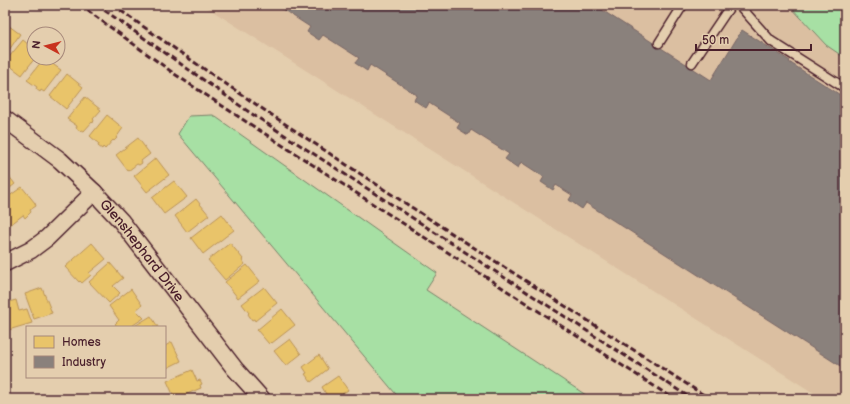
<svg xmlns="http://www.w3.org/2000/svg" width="850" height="404" viewBox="0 0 850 404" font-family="'Balsamiq Sans',sans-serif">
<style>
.built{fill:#dbbfa1}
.green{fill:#a7e0a4;stroke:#788068}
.homes{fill:#e9c46a;stroke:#b99257}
.industry{fill:#8a817c;stroke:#776464}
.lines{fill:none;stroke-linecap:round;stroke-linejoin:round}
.service-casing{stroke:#4a1f2b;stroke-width:11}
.minor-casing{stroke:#4a1f2b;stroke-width:19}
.service{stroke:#e4ceae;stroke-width:8}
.minor{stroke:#e4ceae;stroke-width:16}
.rail{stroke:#4a1f2b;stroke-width:3;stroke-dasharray:6 3;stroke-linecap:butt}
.labels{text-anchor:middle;stroke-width:4;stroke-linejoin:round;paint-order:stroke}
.street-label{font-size:14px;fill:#4a1f2b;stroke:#e4ceae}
</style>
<rect width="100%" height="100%" fill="#e4ceae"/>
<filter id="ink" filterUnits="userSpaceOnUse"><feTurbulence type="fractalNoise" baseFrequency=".025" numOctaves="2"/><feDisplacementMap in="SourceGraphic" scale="8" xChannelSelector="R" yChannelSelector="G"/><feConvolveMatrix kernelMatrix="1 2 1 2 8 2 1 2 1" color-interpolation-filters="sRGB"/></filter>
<g filter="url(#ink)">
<path class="built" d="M203 5H789L826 45 845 58V399H823Z"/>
<path class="green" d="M789 5H845V58L826 45Z
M213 115 437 273 426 290 592 399H400L178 134 189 116Z"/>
<path class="homes" d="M5 23 20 34 5 56Z
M23 40 34 49 35 58 22 75 5 62Z
M44 58 61 70 44 92 41 90 40 92 36 89 37 87 27 80Z
M67 74 83 87 66 109 50 96Z
M85 97 101 110 93 119 94 120 93 123 92 122 84 131 81 130 80 131 76 128 77 126 67 119Z
M107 115 123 128 116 138H117L114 141 113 140 105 149 103 147 102 149 98 146 99 144 90 136Z
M138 138 150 154 141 161 142 163 139 165 137 164 128 171 116 155Z
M156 158 169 175 147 192 134 176Z
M5 171 15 184 5 192Z
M174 181 187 197 164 214 152 198Z
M22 187 35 203 36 206 30 210 31 212 25 218 23 215 10 225 5 219V199Z
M196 199 209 215 187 232 175 216Z
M222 214 234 230 203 254 191 238Z
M92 243 106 259 89 273 91 275 82 283 80 281 79 282 65 267Z
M230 243 243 259 242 260 245 264 225 280 208 260Z
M110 263 123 278 113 286 120 293 109 303 89 282Z
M247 265 260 281 238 298 225 282Z
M264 287 277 303 255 321 254 319 252 320 248 314 249 313 242 304Z
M42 288 52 313 34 319 25 294Z
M131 289 142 305 136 310 144 318 130 327H118L115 324 119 320 109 306Z
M16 300 19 311 27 309 32 323 5 331V303Z
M282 309 295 325 272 343 271 342 269 344 257 330Z
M151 316 158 327H133Z
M290 339 301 354 286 366 274 351Z
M172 342 181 361 165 369V346Z
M319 355 328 369 311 382 305 374 307 373 303 367Z
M192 370 197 381 200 380 202 384 200 385 201 388 175 399 167 381Z
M338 376 348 390 335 399H327L325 395 326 394 322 387Z"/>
<path class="industry" d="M276 5H594L711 80 742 30 790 61 789 62 845 98V369L586 203 582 209 569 200 572 195 556 185 553 190 541 182 544 177 521 162 518 168 505 159 509 154 471 130 468 135 457 128 460 123 429 103 426 108 414 100 417 95 370 65 367 71 355 63 359 58 323 35 319 40 307 32 310 27Z"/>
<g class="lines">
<defs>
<path id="service" d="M739 5 771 41 845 88
M659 43 683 5
M692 63 731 5"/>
<g id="minor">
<path id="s1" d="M5 119 60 160 94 192 121 221 235 369 262 399"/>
<path d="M5 263 31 250 47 238 94 192"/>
</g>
</defs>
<use href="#service" class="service-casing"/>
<use href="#minor" class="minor-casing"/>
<use href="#service" class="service"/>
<use href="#minor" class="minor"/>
<path class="rail" d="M80 5 176 75 242 119 674 399
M97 5 249 112 692 399
M113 5C307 144 510 270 710 399"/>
</g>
</g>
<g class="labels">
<g class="street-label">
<text dy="5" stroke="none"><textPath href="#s1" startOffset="191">Glenshephard Drive</textPath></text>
</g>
</g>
<rect width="850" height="404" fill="none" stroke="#e4ceae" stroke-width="20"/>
<rect x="10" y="10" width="830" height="384" fill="none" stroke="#4a1f2b" stroke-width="1.5" filter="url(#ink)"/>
<rect x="26" y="326" width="140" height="52" fill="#e4ceae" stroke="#a6887a"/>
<rect x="34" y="336" width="20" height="12" fill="#e9c46a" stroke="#a6887a"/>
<text x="62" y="346" font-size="12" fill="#4a1f2b">Homes</text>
<rect x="34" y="356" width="20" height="12" fill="#8a817c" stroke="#a6887a"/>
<text x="62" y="366" font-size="12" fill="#4a1f2b">Industry</text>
<g transform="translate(46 46) rotate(277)"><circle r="19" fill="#e4ceae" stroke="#a6887a"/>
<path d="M0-3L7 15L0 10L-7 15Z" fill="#c8321e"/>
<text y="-6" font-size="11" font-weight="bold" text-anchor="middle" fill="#4a1f2b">N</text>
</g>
<path d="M696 44v6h115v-6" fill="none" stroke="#4a1f2b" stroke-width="2"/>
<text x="702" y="44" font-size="12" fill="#4a1f2b" stroke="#e4ceae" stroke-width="3" paint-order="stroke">50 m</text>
</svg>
